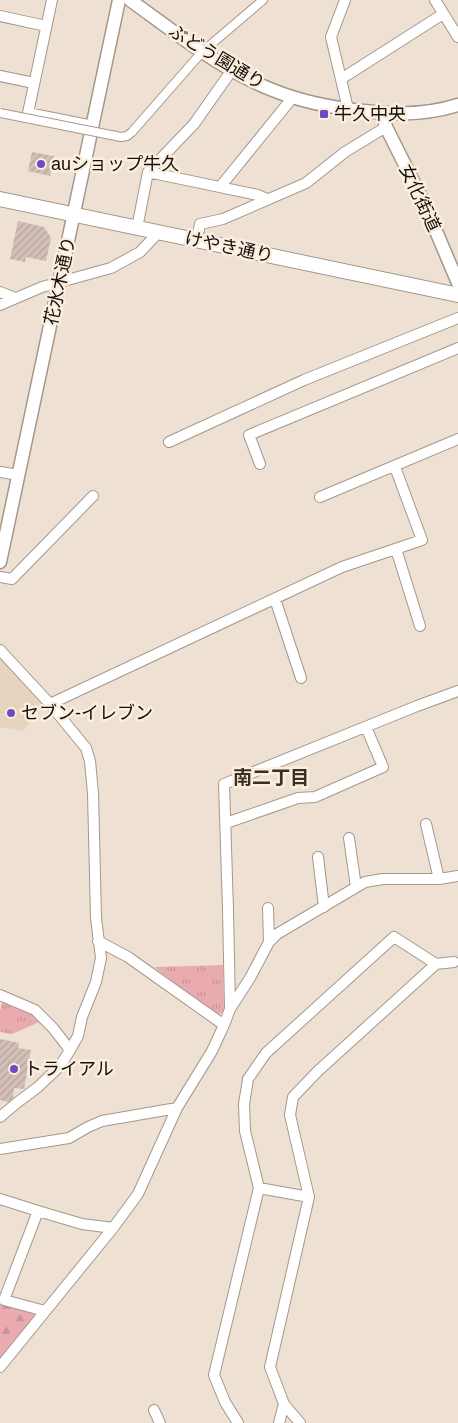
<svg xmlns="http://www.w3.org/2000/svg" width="458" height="1423" viewBox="0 0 458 1423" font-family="Arial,'Noto Sans JP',sans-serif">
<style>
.built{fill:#e7d4bf}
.grass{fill:url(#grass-tufts)}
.forest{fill:url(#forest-firs)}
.building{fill:url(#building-hatch)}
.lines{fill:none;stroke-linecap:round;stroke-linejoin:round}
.pedestrian-casing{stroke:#a5988b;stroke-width:10}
.minor-casing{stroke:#a5988b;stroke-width:12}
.tertiary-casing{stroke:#a5988b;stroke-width:15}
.secondary-casing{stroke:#a5988b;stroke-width:16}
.pedestrian{stroke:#fff;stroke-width:8}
.minor{stroke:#fff;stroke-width:10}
.tertiary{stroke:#fff;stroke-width:12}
.secondary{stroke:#fff;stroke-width:14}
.pedestrian-bridge-casing{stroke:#a5988b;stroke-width:10;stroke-linecap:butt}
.pedestrian-bridge{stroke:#fff;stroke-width:8}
.poi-dot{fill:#6b4cc5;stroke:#fceedf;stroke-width:2}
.labels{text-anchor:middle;stroke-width:5;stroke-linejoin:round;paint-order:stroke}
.street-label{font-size:18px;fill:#130f0a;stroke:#fceedf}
.poi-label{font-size:18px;fill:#130f0a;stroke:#fceedf;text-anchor:start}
.neighbourhood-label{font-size:19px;font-weight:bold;fill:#3a2f24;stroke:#fceedf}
</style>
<defs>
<pattern id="grass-tufts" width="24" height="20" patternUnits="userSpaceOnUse" patternTransform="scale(1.25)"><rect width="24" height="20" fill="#eaabb0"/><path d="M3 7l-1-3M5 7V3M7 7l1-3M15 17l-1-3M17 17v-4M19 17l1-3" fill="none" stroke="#c89296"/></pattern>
<pattern id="forest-firs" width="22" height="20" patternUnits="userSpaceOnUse" patternTransform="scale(1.25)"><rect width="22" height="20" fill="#eaabb0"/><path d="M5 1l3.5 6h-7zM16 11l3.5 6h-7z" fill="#c89296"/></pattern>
<pattern id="building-hatch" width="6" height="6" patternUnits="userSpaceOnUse" patternTransform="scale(1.25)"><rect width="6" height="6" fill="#d3bfb8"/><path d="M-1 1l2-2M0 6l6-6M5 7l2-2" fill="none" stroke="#b4a39d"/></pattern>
</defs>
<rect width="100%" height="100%" fill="#eee0d2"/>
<path class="built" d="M0 655 43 705 23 731 0 727Z"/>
<path class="grass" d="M223 965 224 1012 216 1015 154 967Z
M3 997 44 1020 12 1034 0 1032V1011Z"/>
<path class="forest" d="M0 1302 36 1315 0 1362Z"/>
<path class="building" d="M32 152 54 156 50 176 28 171Z
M18 221 44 227 51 238 46 261 26 257 25 262 10 259Z
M0 1039 19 1043 18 1048 31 1050 24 1089 14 1088 13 1098 8 1102 0 1100Z"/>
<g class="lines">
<defs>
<path id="pedestrian" d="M132 132 202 52 263 0"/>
<path id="minor" d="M52 0 28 113 93 126
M345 0 331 37 348 109
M435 0 458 37
M0 16 46 26
M0 76 34 83
M341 79 443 14
M148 172 258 195 267 199
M220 187 293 97
M137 228 148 172 194 124 232 70
M197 240 200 224 223 219 306 183 345 152 386 127
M0 292 15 298
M0 305 42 287 111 268 140 252 159 232
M169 442 304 380 458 318
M260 464 249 435 458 348
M0 472 19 475
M320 497 458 439
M396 549 420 626
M0 577 12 579 93 496
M275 599 301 678
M0 650 50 704 86 748 90 761 93 793 96 918 101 958 96 982 82 1017 78 1036 70 1050 53 1028 35 1010 0 995
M50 704 342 567 422 540 395 467
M226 823 298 798 315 797 383 767 366 727
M426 824 439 879
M349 838 356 887
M318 857 324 907
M268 908 269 942
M98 941 128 957 224 1025
M436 964 454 962
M230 1008 228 910 224 784 417 706 458 691
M0 1117 18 1102 38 1087 60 1066 70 1050
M0 1149 69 1138 88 1127 102 1121 177 1108
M259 1188 309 1197
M0 1199 38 1211
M45 1311 4 1300 38 1211 82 1224 113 1228
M0 1367 113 1228 138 1194 177 1108 212 1051 224 1025 230 1009 250 978 269 942 277 934 365 882 383 879H439L458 876
M154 1410 160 1423
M238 1423 225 1402 214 1375 259 1188 245 1131 244 1104 248 1079 266 1053 394 937 436 964 318 1071 293 1097 290 1115 309 1197 270 1367 284 1404 300 1423
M279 1423 284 1404"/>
<path id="tertiary" d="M130 0C176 33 221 70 275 91 303 102 334 108 364 111 395 115 427 115 458 105
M383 114 386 127 425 205 458 283
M0 562 119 0"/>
<path id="secondary" d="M0 199 458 295"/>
</defs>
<use href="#pedestrian" class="pedestrian-casing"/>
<use href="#minor" class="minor-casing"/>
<use href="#tertiary" class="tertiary-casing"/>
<use href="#secondary" class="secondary-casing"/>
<use href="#pedestrian" class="pedestrian"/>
<use href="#minor" class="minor"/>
<use href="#tertiary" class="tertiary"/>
<use href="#secondary" class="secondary"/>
<defs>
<path id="pedestrian-bridge" d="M0 113 121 137 127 136 132 132"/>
</defs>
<use href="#pedestrian-bridge" class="pedestrian-bridge-casing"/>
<use href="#pedestrian-bridge" class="pedestrian-bridge"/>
</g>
<g class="poi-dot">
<rect x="319" y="109" width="10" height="10" rx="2.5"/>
<circle cx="41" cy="164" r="5"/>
<circle cx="11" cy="713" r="5"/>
<circle cx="14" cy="1069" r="5"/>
</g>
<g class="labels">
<g class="street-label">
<text transform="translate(217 57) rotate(31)" y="6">ぶどう園通り</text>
<text transform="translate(420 198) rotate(65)" y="6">女化街道</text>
<text transform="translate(229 247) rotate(12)" y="6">けやき通り</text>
<text transform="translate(60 281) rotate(-78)" y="6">花水木通り</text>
</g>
<g class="poi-label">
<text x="334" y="120">牛久中央</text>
<text x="51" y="170">auショップ牛久</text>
<text x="21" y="719">セブン-イレブン</text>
<text x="24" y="1075">トライアル</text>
</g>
<g class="neighbourhood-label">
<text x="271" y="784">南二丁目</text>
</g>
</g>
</svg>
